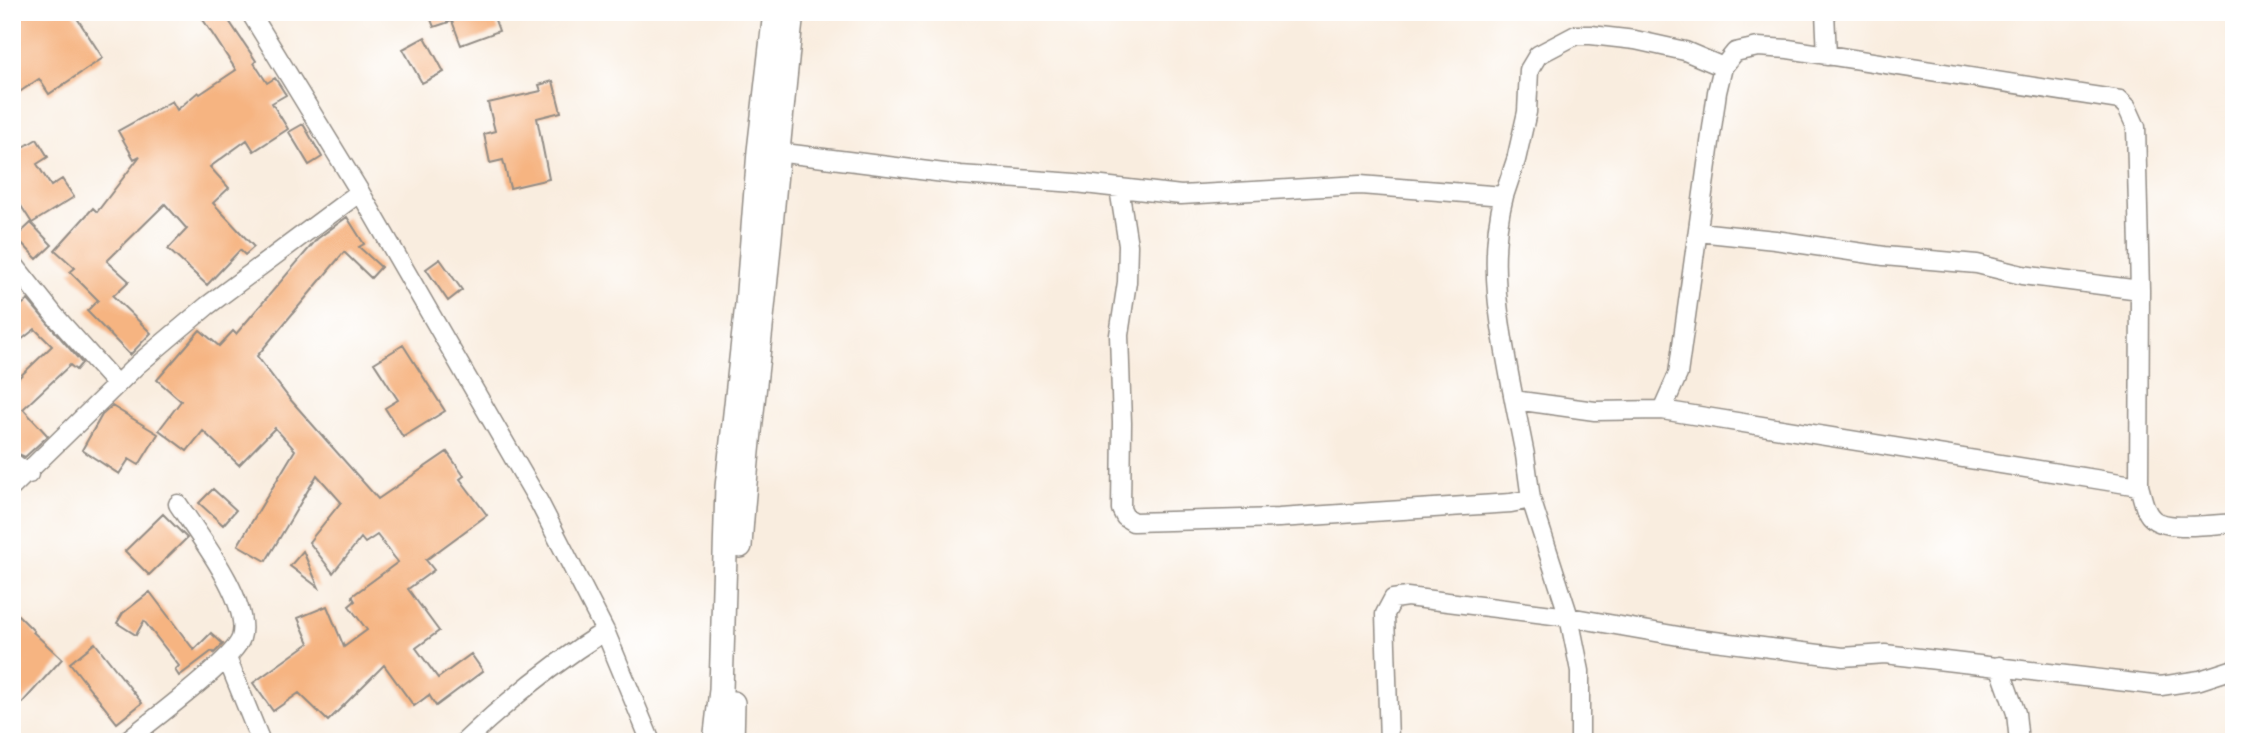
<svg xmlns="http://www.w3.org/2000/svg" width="2246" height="754" viewBox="0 0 2246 754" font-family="'Libre Caslon Text',serif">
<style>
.building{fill:#f6b481}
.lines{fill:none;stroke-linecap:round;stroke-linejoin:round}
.minor-casing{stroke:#928c85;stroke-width:21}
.major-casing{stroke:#928c85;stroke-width:26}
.minor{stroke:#fff;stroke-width:18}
.major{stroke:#fff;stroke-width:23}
</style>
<rect width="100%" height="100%" fill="#fff"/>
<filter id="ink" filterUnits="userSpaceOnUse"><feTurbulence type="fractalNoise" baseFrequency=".0143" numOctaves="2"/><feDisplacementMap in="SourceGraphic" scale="14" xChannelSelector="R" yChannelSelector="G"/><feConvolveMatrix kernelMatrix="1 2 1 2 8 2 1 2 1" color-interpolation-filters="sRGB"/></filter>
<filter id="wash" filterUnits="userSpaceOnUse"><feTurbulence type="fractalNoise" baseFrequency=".00686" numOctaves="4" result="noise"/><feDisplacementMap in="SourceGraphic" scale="28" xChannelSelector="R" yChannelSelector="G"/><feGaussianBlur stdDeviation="1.57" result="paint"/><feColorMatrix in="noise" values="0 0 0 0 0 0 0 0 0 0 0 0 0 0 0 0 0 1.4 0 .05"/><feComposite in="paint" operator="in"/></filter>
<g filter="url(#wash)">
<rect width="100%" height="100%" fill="#f9eddf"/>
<g id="blocks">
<path class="building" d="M12 12H73L103 58 49 94 39 79 12 97V46L19 41 12 31Z
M198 12H223L256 61 254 63 267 83 275 78 286 95 272 103 288 129 254 151 247 140 210 167 229 188 213 203 254 247 245 255 240 250 207 285 168 249 187 229 165 204 107 261 129 281 113 296 151 333 130 355 87 311 98 300 70 272 75 268 55 250 93 208 97 212 140 156 134 159 118 131 172 101 177 110 198 92 200 94 236 70Z
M428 12H492L499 31 461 45 452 21 434 27Z
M425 37 444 72 422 83 403 49Z
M553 81 561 112 537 118 549 179 510 188 503 160 490 163 484 134 495 131 488 103 541 91 539 85Z
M303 124 322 157 309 165 289 132Z
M37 139 48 157 37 164 51 186 62 179 74 197 32 223 12 192V154Z
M347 217 364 244 359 247 381 267 371 278 344 252 257 356 289 398 378 499 447 452 464 476 460 479 487 515 426 560 434 570 408 589 439 631 416 648 438 678 471 654 483 671 436 706 429 695 414 706 384 665 328 721 299 693 273 711 253 683 309 643 298 618 327 606 344 647 367 630 349 606 355 601 352 596 398 562 377 535 365 543 361 538 333 573 309 542 341 502 317 475 266 561 238 545 295 450 275 428 239 465 203 431 187 451 159 430 181 401 157 380 200 330 219 346 233 331 236 334 317 239Z
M31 223 52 245 37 259 16 237Z
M440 259 462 290 448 301 426 269Z
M28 300 82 363 76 370 70 365 23 409 48 436 25 457 12 451V384L52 346 35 329 12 347V312Z
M403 345 445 411 403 437 385 408 398 400 374 363Z
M112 406 158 434 139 465 129 459 119 474 82 450 102 415Z
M213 489 236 510 223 525 199 503Z
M163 514 187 538 149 575 125 551Z
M303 551 319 588 290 566Z
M150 592 194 650 211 633 223 644 214 653 212 651 179 676 175 670 179 666 144 621 136 635 117 623 123 613Z
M12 609 34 631 33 632 62 659 12 714Z
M95 643 142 703 117 723 70 663Z"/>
</g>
</g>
<g filter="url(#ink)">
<use href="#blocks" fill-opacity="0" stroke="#928c85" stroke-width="2"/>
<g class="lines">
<defs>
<path id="minor" d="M250 12 360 192 539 502 605 631 651 742
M1825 12 1827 56
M776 152 960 175 1076 183 1181 195 1360 185 1504 196 1516 160 1527 112 1529 70 1538 55 1576 35H1591L1635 40 1685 51 1723 67
M1119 188 1128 245 1127 282 1119 335 1122 423 1121 509 1125 517 1133 522 1279 518 1511 503 1531 499
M1504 196C1486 263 1501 333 1514 400L1595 411 1662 410 2139 486
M1698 232 1775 240 1884 256 1977 264 2022 275 2140 290
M12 262 55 316 117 385
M1514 400 1525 455 1531 499 1569 617 1690 638 1843 657 1885 654 2161 686 2200 680 2234 669
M1662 410 1678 374 1717 92 1723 67 1735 52 1758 47 1788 49 2120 100 2127 107 2136 127 2140 290 2139 486C2142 495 2144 510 2151 517 2163 532 2215 524 2234 523
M12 462 29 474
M12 487 137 365 207 306 360 192
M227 658 261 742
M1999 666 2016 713 2019 742
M125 742C147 724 234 660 241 638 252 603 197 533 178 504
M464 742C508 700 554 663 605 631
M1389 742 1385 614 1393 599 1407 597 1569 617 1580 671V742"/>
<path id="major" d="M740 546C745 467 755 388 763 308 773 210 781 111 792 12
M715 742 721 690 727 487 747 304 759 151 775 12
M732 742 733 703"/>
</defs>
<use href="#minor" class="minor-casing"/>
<use href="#major" class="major-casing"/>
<use href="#minor" class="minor"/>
<use href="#major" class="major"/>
</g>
</g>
<rect width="2246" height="754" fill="none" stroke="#fff" stroke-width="42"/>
</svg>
